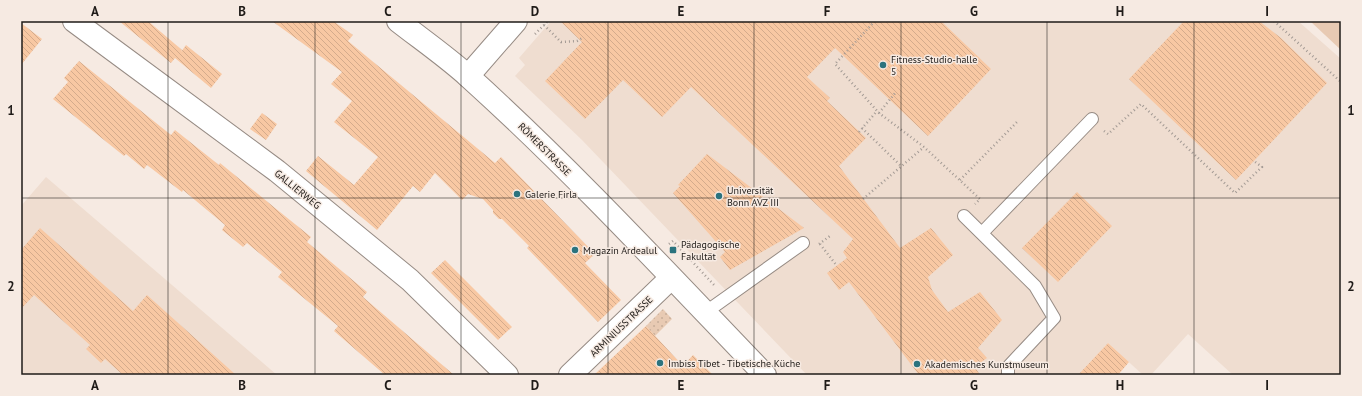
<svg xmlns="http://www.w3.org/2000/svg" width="1362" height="396" viewBox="0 0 1362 396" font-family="'PT Sans',sans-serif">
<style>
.built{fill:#efddd0}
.grass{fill:url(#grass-dots)}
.pitch{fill:#e8cab3}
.building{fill:url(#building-back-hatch)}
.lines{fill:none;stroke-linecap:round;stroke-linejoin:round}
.service-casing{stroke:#968b84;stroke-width:14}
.minor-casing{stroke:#968b84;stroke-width:24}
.tertiary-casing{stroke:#968b84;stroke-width:24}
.path{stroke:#a39a94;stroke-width:2.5;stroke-dasharray:1 3;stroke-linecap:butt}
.service{stroke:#fff;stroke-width:12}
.minor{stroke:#fff;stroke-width:22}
.tertiary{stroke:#fff;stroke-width:22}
.grid{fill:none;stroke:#1f1b18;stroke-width:1;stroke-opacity:0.55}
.poi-dot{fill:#2b737e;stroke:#f6eae2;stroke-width:1.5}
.labels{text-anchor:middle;stroke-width:3;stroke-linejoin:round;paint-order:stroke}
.poi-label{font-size:10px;fill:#1f1b18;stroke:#f6eae2;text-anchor:start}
.street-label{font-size:10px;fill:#1f1b18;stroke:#f6eae2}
.neatline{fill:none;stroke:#1f1b18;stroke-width:1.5}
.grid-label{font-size:13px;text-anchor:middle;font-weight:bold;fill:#1f1b18}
</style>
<defs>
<pattern id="grass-dots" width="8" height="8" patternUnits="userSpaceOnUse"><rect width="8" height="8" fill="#e8cab3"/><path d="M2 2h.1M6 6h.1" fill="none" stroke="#c7ad99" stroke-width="1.8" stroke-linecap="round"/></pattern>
<pattern id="building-back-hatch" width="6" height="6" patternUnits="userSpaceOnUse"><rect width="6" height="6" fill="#f8c8a3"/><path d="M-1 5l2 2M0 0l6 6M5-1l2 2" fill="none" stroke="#d4ab8c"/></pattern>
</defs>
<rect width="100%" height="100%" fill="#f6eae2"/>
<path class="built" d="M551 21H1298L1341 59V375H1233L1188 334 1151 375H1143L1108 343 1078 375H807L582 140 515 76 525 65 519 58Z
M46 177 277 375H21V206Z"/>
<path class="grass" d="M663 309 672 319 655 336 646 326Z"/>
<path class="pitch" d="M1310 21H1341V50Z"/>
<path class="building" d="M119 21H148L182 50 181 52 186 45 222 74 211 88 175 58 171 63Z
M272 21H333L353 35 348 41 495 163 501 157 595 254 585 263 621 300 598 322 527 248 529 246 502 219H499L493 213V210L483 199 468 194 462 200 435 173 420 192 413 186 377 230 306 171 318 156 354 185 378 157 334 122 352 101 331 84 342 72Z
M560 21H941L991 69 928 136 835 48 807 77 830 98 827 101 866 138 839 166 900 248 931 228 953 255 928 277 932 290 948 312 980 292 1002 320 978 348 987 358 975 367 980 375H919L849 282 839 290 827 273 847 258 843 252 853 239 691 87 662 117 623 80 585 119 545 81 582 42Z
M1184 21H1259L1281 38 1327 83 1236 180 1129 79Z
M21 23 42 39 21 65Z
M79 61 171 135 175 130 219 165 220 163 275 208 311 237 307 242 367 292 363 297 454 375H385L334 331 338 326 278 277 282 272 264 257 247 243 243 247 222 230 225 225 183 190 182 192 147 165 144 169 126 154 124 156 53 99 68 82 64 78Z
M262 113 277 124 266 140 250 129Z
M707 154 804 228 730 270 720 257 725 252 673 193 680 186 678 185Z
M1077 192 1112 226 1058 282 1022 248Z
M40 228 133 311 147 295 236 375H123L105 359 101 363 86 349 90 345 34 295 21 309V250Z
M445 260 512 327 498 340 431 273Z
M646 326 683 366 693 355 713 375H594Z
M1108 343 1129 362 1118 375H1078Z"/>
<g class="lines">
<defs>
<path id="service" d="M964 216 1035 286 1054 318 1008 367V375
M982 233 1092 119
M706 312 803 243"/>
<path id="minor" d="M74 21 277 171 410 280 507 375
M468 76 516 21
M570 375 671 278"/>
<path id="tertiary" d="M398 21C421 39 447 57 469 77 573 171 668 274 765 375"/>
</defs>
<use href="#service" class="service-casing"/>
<use href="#minor" class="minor-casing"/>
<use href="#tertiary" class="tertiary-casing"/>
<path class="path" d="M875 21 835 64 879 113 924 147 980 199 975 204
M1274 21 1341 82
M544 25 561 42 577 41 582 38
M535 34 548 21
M879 113 896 92
M862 128 901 166
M1104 131 1108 134 1141 104 1235 193 1262 167 1254 161
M859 132 877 111
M960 180 1018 121
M863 199 924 147
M669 244 673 241 715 286
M819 244 830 236
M820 244 837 266"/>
<use href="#service" class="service"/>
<use href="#minor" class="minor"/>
<use href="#tertiary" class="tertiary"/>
</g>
<path class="grid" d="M168 21V375M315 21V375M461 21V375M608 21V375M754 21V375M901 21V375M1047 21V375M1194 21V375M21 198H1341"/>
<g class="poi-dot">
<circle cx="883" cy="65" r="4"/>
<circle cx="517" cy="194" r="4"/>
<circle cx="719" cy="196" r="4"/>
<circle cx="575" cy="250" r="4"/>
<rect x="669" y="246" width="8" height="8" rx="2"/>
<circle cx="660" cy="363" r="4"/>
<circle cx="917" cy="364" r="4"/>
</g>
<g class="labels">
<g class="poi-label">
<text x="891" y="63">Fitness-Studio-halle<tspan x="891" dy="12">5</tspan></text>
<text x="727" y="194">Universität<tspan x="727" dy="12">Bonn AVZ III</tspan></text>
<text x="525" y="198">Galerie Firla</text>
<text x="681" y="248">Pädagogische<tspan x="681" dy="12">Fakultät</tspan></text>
<text x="583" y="254">Magazin Ardealul</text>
<text x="668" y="367">Imbiss Tibet - Tibetische Küche</text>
<text x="925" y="368">Akademisches Kunstmuseum</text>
</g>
<g class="street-label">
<text transform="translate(545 149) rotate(45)" y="4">RÖMERSTRASSE</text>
<text transform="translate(298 189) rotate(39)" y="4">GALLIERWEG</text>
<text transform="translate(621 326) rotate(-44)" y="4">ARMINIUSSTRASSE</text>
</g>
</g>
<rect width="1362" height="396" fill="none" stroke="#f6eae2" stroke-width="44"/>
<rect x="22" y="22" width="1318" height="352" class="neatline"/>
<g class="grid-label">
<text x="95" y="16">A</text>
<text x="242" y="16">B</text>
<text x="388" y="16">C</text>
<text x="535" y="16">D</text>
<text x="681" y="16">E</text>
<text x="827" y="16">F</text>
<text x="974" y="16">G</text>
<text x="1120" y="16">H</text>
<text x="1267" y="16">I</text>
<text x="11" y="115">1</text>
<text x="1351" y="115">1</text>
<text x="11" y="291">2</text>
<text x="1351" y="291">2</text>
<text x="95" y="390">A</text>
<text x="242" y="390">B</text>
<text x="388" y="390">C</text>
<text x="535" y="390">D</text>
<text x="681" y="390">E</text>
<text x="827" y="390">F</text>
<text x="974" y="390">G</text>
<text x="1120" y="390">H</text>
<text x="1267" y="390">I</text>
</g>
</svg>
